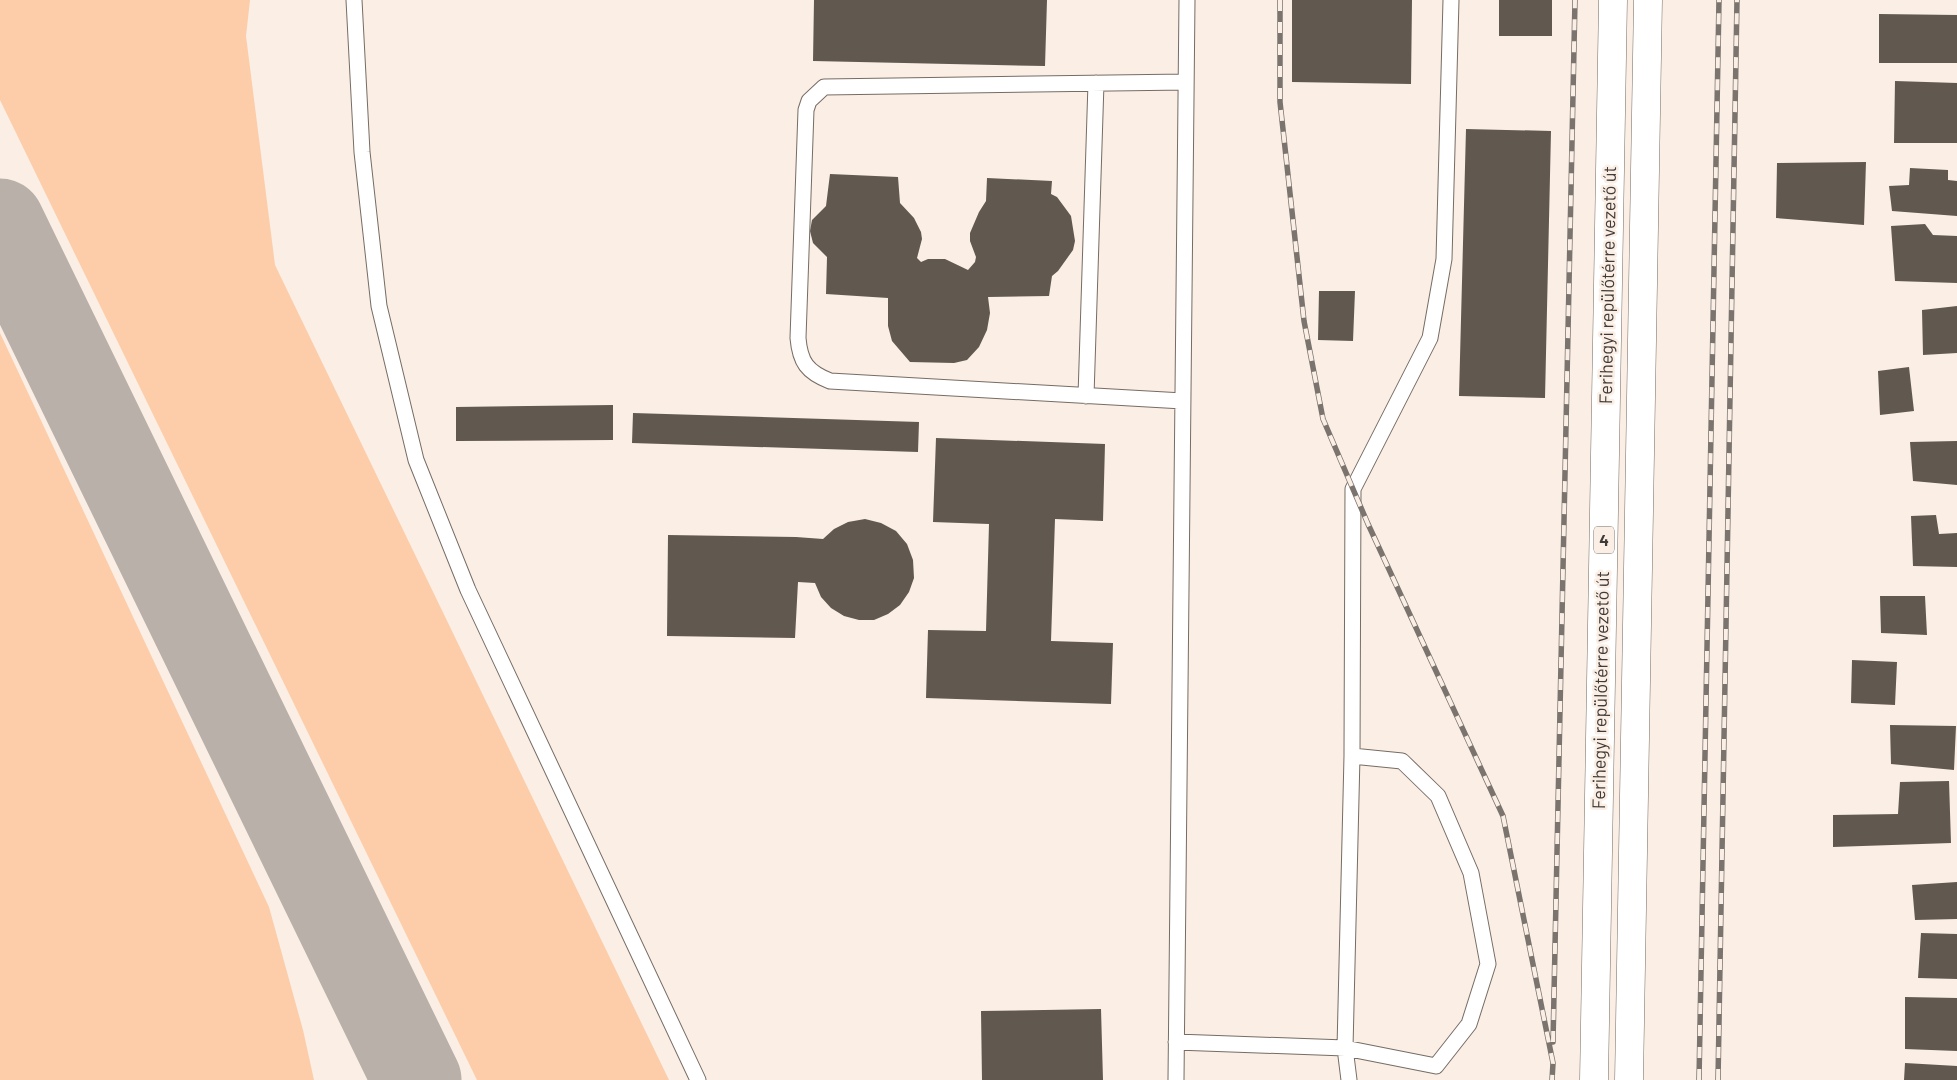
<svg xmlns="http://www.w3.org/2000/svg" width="1957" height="1080" viewBox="0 0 1957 1080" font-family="Barlow,sans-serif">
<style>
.green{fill:#fccda8}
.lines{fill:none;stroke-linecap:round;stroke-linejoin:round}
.taxiway{stroke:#bab0aa;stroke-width:89}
.building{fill:#615850}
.service-casing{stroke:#766c64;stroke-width:17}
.primary-casing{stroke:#766c64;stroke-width:29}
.service{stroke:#fff;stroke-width:15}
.primary{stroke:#fff;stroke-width:28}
.rail-casing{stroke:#7a736e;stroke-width:5.5}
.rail{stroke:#faeee5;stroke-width:4;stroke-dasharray:11;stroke-linecap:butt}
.labels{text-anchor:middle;stroke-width:5;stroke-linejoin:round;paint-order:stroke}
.shield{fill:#faeee5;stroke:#78716c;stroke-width:1}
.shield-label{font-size:16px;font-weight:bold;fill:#403b38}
.street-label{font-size:18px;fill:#403b38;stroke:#faeee5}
</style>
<rect width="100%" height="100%" fill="#faeee5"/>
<path class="green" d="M0 0H250L246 36 275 265 669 1080H477L0 100Z
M0 333 269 907 303 1030 314 1080H0Z"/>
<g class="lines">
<path class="taxiway" d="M0 223 417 1080"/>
</g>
<path class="building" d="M814 0H1047L1045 66 813 61Z
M1292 0H1412L1411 84 1292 82Z
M1499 0H1552V36H1499Z
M1879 14 1957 15V63H1879Z
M1895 81 1957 83V143H1894Z
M1466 129 1551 131 1545 398 1459 396Z
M1866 162 1864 225 1776 218 1777 163Z
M1910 168 1948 170V180L1957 181V216L1892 211 1889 186 1909 185Z
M830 174 898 177 900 203 914 218 921 232 922 239 917 258 921 262 928 259H945L968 270 975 262 976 257 970 241V233L979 212 986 201 987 178 1052 181 1051 194 1057 197 1071 216 1075 241 1073 250 1058 271 1052 276 1049 296 988 297 990 313 987 330 979 347 967 360 954 363 910 362 892 341 888 326V298L826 294 827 257 813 243 810 231 812 220 826 206Z
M1925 224 1933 235 1957 236V283L1895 281 1891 226Z
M1319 291H1355L1353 341 1318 340Z
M1957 306V353L1923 355 1922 310Z
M1909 367 1914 411 1880 415 1878 371Z
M613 405V440L456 441V407Z
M633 413 919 422 918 452 632 443Z
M936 438 1105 444 1103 521 1055 519 1051 641 1113 643 1111 704 926 698 928 630 986 631 989 524 933 522Z
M1957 441V485L1913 481 1910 442Z
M1936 515 1939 534 1957 533V567L1913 566 1911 516Z
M865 519 881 523 896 531 907 544 913 560 914 578 909 592 900 605 888 614 874 620H859L844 616 831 608 821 597 815 583 798 582 795 638 667 636 668 535 796 537 823 539 834 529 848 522Z
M1880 596H1925L1927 635 1881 633Z
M1852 660 1897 662 1895 705 1851 703Z
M1890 725 1956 726 1954 770 1891 764Z
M1949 781 1951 843 1833 847V815L1898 814 1900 782Z
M1957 882V919L1915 920 1912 885Z
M1921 933 1957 934V979L1918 978Z
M1905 997 1957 998V1051L1905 1049Z
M1101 1009 1103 1080H982L981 1011Z
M1905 1063 1957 1066V1080H1904Z"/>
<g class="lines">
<defs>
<path id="service" d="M354 0 362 152 379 306 416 460 468 590 698 1080
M1086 396 1096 83
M1183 401 830 381C807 372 800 362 798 338L806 110 809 101 824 87 1186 82
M1176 1042 1345 1048 1436 1066 1469 1024 1488 964 1471 873 1438 796 1402 761 1352 756
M1176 1080 1187 0
M1349 1080 1345 1048 1352 756 1353 489 1430 338 1444 259 1451 0"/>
<path id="primary" d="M1594 1080 1613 0
M1629 1080 1648 0"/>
</defs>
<use href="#service" class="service-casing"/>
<use href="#primary" class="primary-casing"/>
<use href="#service" class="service"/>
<use href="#primary" class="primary"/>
<defs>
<path id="rail" d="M1280 0V102L1304 321 1323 419 1368 524 1503 816 1553 1063 1552 1080
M1553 1042 1575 0
M1699 1080 1719 0
M1718 1080 1737 0"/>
</defs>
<use href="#rail" class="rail-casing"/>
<use href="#rail" class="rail"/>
</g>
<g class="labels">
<rect class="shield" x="1594" y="526.5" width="20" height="27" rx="4"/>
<g class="shield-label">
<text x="1604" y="546">4</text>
</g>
<g class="street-label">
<text transform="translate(1608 285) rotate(-89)" y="6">Ferihegyi repülőtérre vezető út</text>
<text transform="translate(1601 690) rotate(-89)" y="6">Ferihegyi repülőtérre vezető út</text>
</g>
</g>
</svg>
